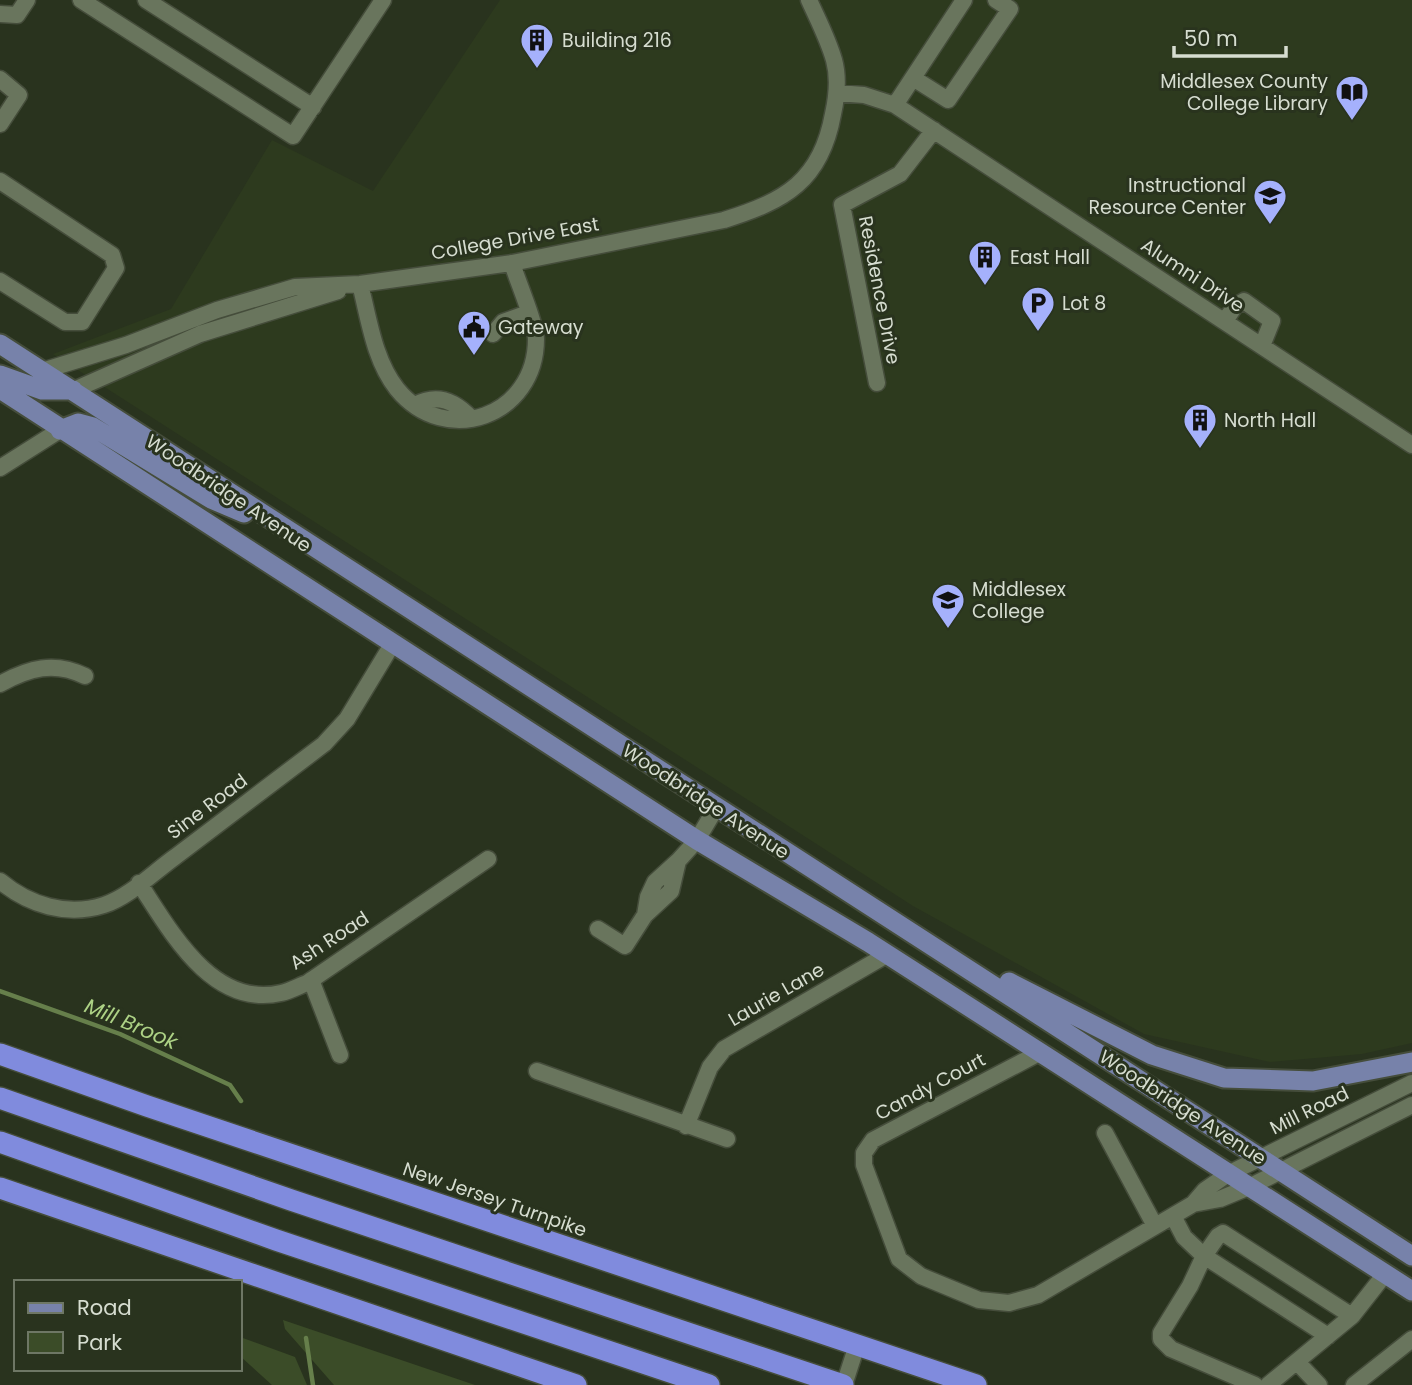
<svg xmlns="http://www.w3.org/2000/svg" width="1412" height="1385" viewBox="0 0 1412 1385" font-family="Poppins,sans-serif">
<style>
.built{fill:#2d3a1e}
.green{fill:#3b4c28}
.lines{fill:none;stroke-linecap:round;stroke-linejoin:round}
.stream{stroke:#667f4b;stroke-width:4.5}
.minor-casing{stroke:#454d3b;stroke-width:19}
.major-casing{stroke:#454d3b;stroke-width:23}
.highway-casing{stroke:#454d3b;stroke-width:24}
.minor{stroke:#69755d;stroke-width:16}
.major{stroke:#7782aa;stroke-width:19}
.highway{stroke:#808bdd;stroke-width:21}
.labels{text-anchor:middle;stroke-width:6;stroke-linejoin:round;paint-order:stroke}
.poi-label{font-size:19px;fill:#d6ddd0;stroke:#29331e;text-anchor:start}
.street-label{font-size:19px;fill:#d6ddd0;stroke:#29331e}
.water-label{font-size:21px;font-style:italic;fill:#add285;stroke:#29331e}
</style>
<rect width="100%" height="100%" fill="#29331e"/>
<path class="built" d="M500 0H1412V1043L1362 1054 1270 1062 1144 1034 913 906 53 354 171 309 272 140 373 191Z"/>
<path class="green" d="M283 1320 475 1385H334L285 1329Z
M240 1337 295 1357 307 1385H272L240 1356Z"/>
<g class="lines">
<path class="stream" d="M0 991 120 1034 230 1085 241 1101
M306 1338 313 1385"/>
<defs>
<path id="minor" d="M81 0 293 136 383 0
M146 0 313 107
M0 14 17 15 27 0
M913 78 948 100 1010 9 996 0
M0 79 19 95 0 124
M837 93 864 95 895 105 1412 445
M895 105 964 0
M0 181 112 255 116 268 82 322H65L0 281
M360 284C369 319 374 360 397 389 446 449 536 416 536 339 536 324 517 280 512 263
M1225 321 1235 306 1244 301 1272 321 1262 346
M493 334 503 322 528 313
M42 371 126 345 217 310 295 287 360 284 512 263 724 220C785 201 821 181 833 114 837 96 839 78 834 60 828 39 818 20 809 0
M877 383 842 205 900 174 934 130
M74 390 200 334 338 291
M415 405C437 393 455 401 471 418
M0 468 60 430
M0 684C29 668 54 661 85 676
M0 881C29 905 67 917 104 905 129 897 154 872 175 857 225 819 274 782 324 744L347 719 393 643
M139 883C170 930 212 1009 281 993 290 991 299 986 307 983L488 859
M645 915 671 891 678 861 697 840 716 808
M598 929 625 946 645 915 648 897 655 882 678 861
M311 980 340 1055
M1041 1052 873 1140 864 1153V1165L899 1259 921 1276 979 1300 1009 1303 1038 1295 1193 1204 1220 1199 1249 1187 1412 1105
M537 1071 727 1139
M686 1126 710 1067 724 1049 888 954
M1105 1133 1155 1226
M1193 1204 1205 1190 1228 1174 1412 1083
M1173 1216 1184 1237 1204 1256 1218 1236 1223 1233 1352 1316 1385 1274
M1298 1363 1319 1385
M844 1385 857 1345
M1255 1385 1171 1349 1161 1339V1333L1190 1286 1204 1256 1328 1336
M1268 1385 1352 1316
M1354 1385 1412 1339"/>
<path id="major" d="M0 344 1412 1256
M0 375 42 390H73
M0 389 697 840 868 942 1412 1291
M60 430 78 423 93 427 211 499 244 513
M1009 982 1152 1055 1224 1078 1313 1081 1412 1062"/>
<path id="highway" d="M0 1054 147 1106 976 1385
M0 1098 291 1200 843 1385
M0 1142 276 1240 709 1385
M0 1188 576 1385"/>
</defs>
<use href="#minor" class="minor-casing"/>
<use href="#major" class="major-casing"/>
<use href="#highway" class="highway-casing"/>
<use href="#minor" class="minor"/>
<use href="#major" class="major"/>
<use href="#highway" class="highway"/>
</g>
<defs>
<symbol id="building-pin" viewBox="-11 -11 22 30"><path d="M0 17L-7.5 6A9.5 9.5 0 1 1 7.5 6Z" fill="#a5b1fc" stroke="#29331e"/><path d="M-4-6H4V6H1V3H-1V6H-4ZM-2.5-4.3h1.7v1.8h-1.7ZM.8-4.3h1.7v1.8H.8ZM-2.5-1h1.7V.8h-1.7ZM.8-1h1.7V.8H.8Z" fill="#111"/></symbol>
<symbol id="library-pin" viewBox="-11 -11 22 30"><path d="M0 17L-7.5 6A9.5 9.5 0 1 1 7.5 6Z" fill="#a5b1fc" stroke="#29331e"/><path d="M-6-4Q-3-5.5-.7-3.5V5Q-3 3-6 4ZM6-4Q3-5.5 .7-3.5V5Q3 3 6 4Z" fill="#111"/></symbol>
<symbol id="university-pin" viewBox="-11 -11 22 30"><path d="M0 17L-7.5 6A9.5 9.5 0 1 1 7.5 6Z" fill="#a5b1fc" stroke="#29331e"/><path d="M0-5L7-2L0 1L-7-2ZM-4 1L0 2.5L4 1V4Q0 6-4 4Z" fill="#111"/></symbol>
<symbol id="parking-pin" viewBox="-11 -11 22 30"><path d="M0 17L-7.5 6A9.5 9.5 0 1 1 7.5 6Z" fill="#a5b1fc" stroke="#29331e"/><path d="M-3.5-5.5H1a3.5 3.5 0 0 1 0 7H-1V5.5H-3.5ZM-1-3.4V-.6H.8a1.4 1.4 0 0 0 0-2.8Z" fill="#111"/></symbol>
<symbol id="civic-pin" viewBox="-11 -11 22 30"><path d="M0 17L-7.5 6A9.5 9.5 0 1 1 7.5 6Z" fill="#a5b1fc" stroke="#29331e"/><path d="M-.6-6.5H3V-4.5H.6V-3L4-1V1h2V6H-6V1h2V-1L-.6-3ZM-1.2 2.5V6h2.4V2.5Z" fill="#111"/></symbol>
</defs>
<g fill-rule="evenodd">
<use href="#building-pin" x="518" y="21" width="38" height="52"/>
<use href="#library-pin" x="1333" y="73" width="38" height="52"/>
<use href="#university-pin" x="1251" y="177" width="38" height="52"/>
<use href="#building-pin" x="966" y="238" width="38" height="52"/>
<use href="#parking-pin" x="1019" y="284" width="38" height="52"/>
<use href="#civic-pin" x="455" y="308" width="38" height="52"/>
<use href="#building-pin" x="1181" y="401" width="38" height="52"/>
<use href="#university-pin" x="929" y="581" width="38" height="52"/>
</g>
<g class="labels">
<g class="poi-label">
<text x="562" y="47">Building 216</text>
<text x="1328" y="88" text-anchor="end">Middlesex County<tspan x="1328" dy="22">College Library</tspan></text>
<text x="1246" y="192" text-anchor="end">Instructional<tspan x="1246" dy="22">Resource Center</tspan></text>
<text x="1010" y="264">East Hall</text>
<text x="1062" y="310">Lot 8</text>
<text x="498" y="334">Gateway</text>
<text x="1224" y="427">North Hall</text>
<text x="972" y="596">Middlesex<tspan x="972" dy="22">College</tspan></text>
</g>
<g class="street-label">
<text transform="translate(515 238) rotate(-10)" y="7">College Drive East</text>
<text transform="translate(1193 275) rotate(33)" y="7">Alumni Drive</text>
<text transform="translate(880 290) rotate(79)" y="7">Residence Drive</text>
<text transform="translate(229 493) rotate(34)" y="7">Woodbridge Avenue</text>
<text transform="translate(706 801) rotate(33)" y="7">Woodbridge Avenue</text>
<text transform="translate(207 806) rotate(-37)" y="7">Sine Road</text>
<text transform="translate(329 940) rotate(-33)" y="7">Ash Road</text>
<text transform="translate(776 994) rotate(-30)" y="7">Laurie Lane</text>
<text transform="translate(930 1086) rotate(-28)" y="7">Candy Court</text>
<text transform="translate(1183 1107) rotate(33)" y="7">Woodbridge Avenue</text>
<text transform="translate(1309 1110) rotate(-26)" y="7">Mill Road</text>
<text transform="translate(495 1199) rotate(19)" y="7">New Jersey Turnpike</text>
</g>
<g class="water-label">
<text transform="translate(131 1024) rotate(23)" y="7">Mill Brook</text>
</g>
</g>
<rect x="14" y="1280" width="228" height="91" fill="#29331e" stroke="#6e7765" stroke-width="2"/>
<rect x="28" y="1303" width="35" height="10" fill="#7782aa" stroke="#6e7765" stroke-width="2"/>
<text x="77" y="1315" font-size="21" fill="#d6ddd0">Road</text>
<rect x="28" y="1332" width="35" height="21" fill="#3b4c28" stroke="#6e7765" stroke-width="2"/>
<text x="77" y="1350" font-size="21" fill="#d6ddd0">Park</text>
<path d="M1174 46v10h112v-10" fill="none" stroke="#d6ddd0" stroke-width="3.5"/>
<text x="1184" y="46" font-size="21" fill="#d6ddd0" stroke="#29331e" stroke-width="5" paint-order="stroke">50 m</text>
</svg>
